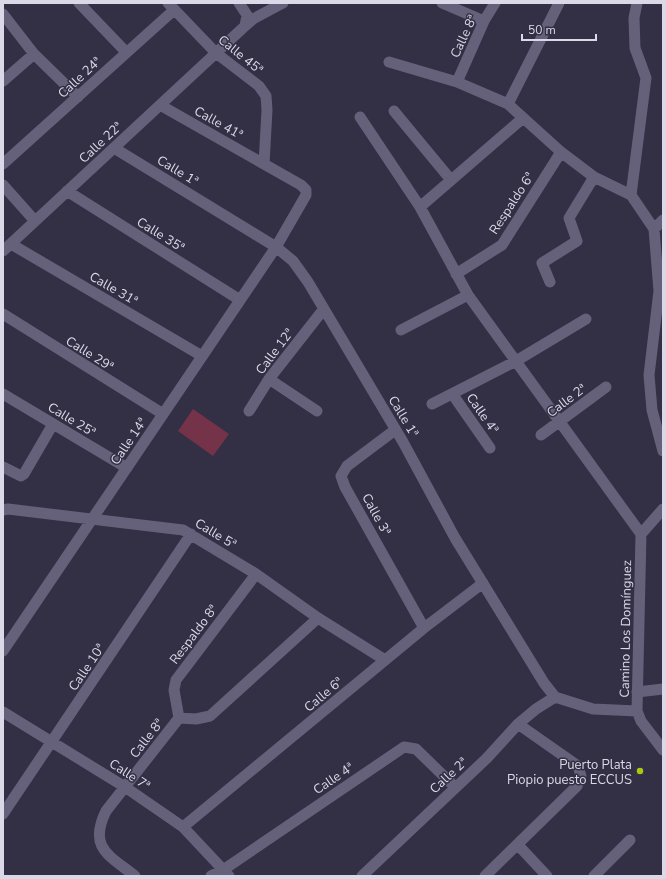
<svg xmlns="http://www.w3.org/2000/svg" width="666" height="879" viewBox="0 0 666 879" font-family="'Nunito Sans',sans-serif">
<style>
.green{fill:#743348}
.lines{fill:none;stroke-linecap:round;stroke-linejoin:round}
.minor{stroke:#65617a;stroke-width:11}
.poi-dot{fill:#acc613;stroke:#332f45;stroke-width:1.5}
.labels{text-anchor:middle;stroke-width:3;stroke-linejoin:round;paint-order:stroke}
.street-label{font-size:13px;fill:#dbd9e7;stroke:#332f45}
.poi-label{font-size:13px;fill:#dbd9e7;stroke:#332f45;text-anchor:end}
</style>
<rect width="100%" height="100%" fill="#332f45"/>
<path class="green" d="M193 409 229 434 213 456 178 431Z"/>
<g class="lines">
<path class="minor" d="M79 3 126 52
M168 3 216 53 259 86 266 96 267 110 264 164
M239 3 247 15 245 26
M442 3 484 21
M637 3 634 18 635 48 646 78 631 195 654 229 659 291 649 375 652 410 663 451
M3 14 34 54 78 97
M389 62 457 82 508 104 561 152 594 177 631 195
M3 81 34 54
M457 82 484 21 495 3
M508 104 559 3
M394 111 451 180
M360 117 420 207 468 295 641 534
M114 148 276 247 293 261 308 282 403 442 455 538 544 683 555 697 593 709 637 711
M3 164 174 10
M3 185 35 221
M67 191 240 300
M420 207 523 118
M654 229 663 220
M11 244 202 356
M3 251 245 26 253 19 283 3
M456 274 502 245 561 152
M550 282 542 263 577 241 569 218 594 177
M3 314 163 414
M401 330 468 295
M269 379 317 411
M3 394 127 468
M453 395 490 448
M432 404 516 361 586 319
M249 411 269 379 323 310
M395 430 347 466 341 476 345 487 424 628
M541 435 606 387
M3 467 21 476 24 474 53 424
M663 509 641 534 637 711 641 721 663 750
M3 510 8 509 183 530 256 574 318 618 385 660
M3 651 276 247 306 195V190L301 185 160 105
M637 692 663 689
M3 712 125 787 183 827 229 876
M179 718 174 690 176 680 256 574
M3 814 191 534
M183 827 424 628 483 583
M518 845 547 876
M135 876C109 855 88 848 106 811L179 718 196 719 210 716 318 618
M211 876 223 870 404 747 416 749 455 787
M362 876 487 758 518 724 536 709 555 697
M485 876 577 786 581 776 578 766 518 724
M594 876 630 840"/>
</g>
<circle class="poi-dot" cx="640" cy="771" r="4"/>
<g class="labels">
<g class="street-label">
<text transform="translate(463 36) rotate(-65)" y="5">Calle 8ª</text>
<text transform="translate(241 54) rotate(39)" y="5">Calle 45ª</text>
<text transform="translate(79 77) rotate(-43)" y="5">Calle 24ª</text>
<text transform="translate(219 122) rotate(29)" y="5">Calle 41ª</text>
<text transform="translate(100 142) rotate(-43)" y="5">Calle 22ª</text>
<text transform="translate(178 170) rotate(31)" y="5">Calle 1ª</text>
<text transform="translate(511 203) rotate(-57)" y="5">Respaldo 6ª</text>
<text transform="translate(161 234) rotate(32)" y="5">Calle 35ª</text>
<text transform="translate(114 288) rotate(30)" y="5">Calle 31ª</text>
<text transform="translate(274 351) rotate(-53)" y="5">Calle 12ª</text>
<text transform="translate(90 353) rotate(32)" y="5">Calle 29ª</text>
<text transform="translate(566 400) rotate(-37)" y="5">Calle 2ª</text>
<text transform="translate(483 413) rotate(55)" y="5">Calle 4ª</text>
<text transform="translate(404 416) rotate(59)" y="5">Calle 1ª</text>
<text transform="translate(72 419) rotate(31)" y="5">Calle 25ª</text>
<text transform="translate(128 441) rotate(-56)" y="5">Calle 14ª</text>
<text transform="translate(377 514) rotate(61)" y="5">Calle 3ª</text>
<text transform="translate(216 533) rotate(31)" y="5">Calle 5ª</text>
<text transform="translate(625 629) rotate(-89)" y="5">Camino Los Domínguez</text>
<text transform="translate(193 634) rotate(-53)" y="5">Respaldo 8ª</text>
<text transform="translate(86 667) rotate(-56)" y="5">Calle 10ª</text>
<text transform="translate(323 694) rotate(-40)" y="5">Calle 6ª</text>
<text transform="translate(146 738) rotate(-52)" y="5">Calle 8ª</text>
<text transform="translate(130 774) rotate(33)" y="5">Calle 7ª</text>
<text transform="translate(448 775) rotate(-43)" y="5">Calle 2ª</text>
<text transform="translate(333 778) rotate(-34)" y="5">Calle 4ª</text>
</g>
<g class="poi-label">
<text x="632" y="769">Puerto Plata<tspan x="632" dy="15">Piopio puesto ECCUS</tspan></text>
</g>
</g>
<rect width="666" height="879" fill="none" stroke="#dbd9e7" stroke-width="8"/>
<path d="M522 34v6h74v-6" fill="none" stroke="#dbd9e7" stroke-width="2"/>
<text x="528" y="34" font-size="12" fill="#dbd9e7" stroke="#332f45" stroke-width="3" paint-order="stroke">50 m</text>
</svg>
